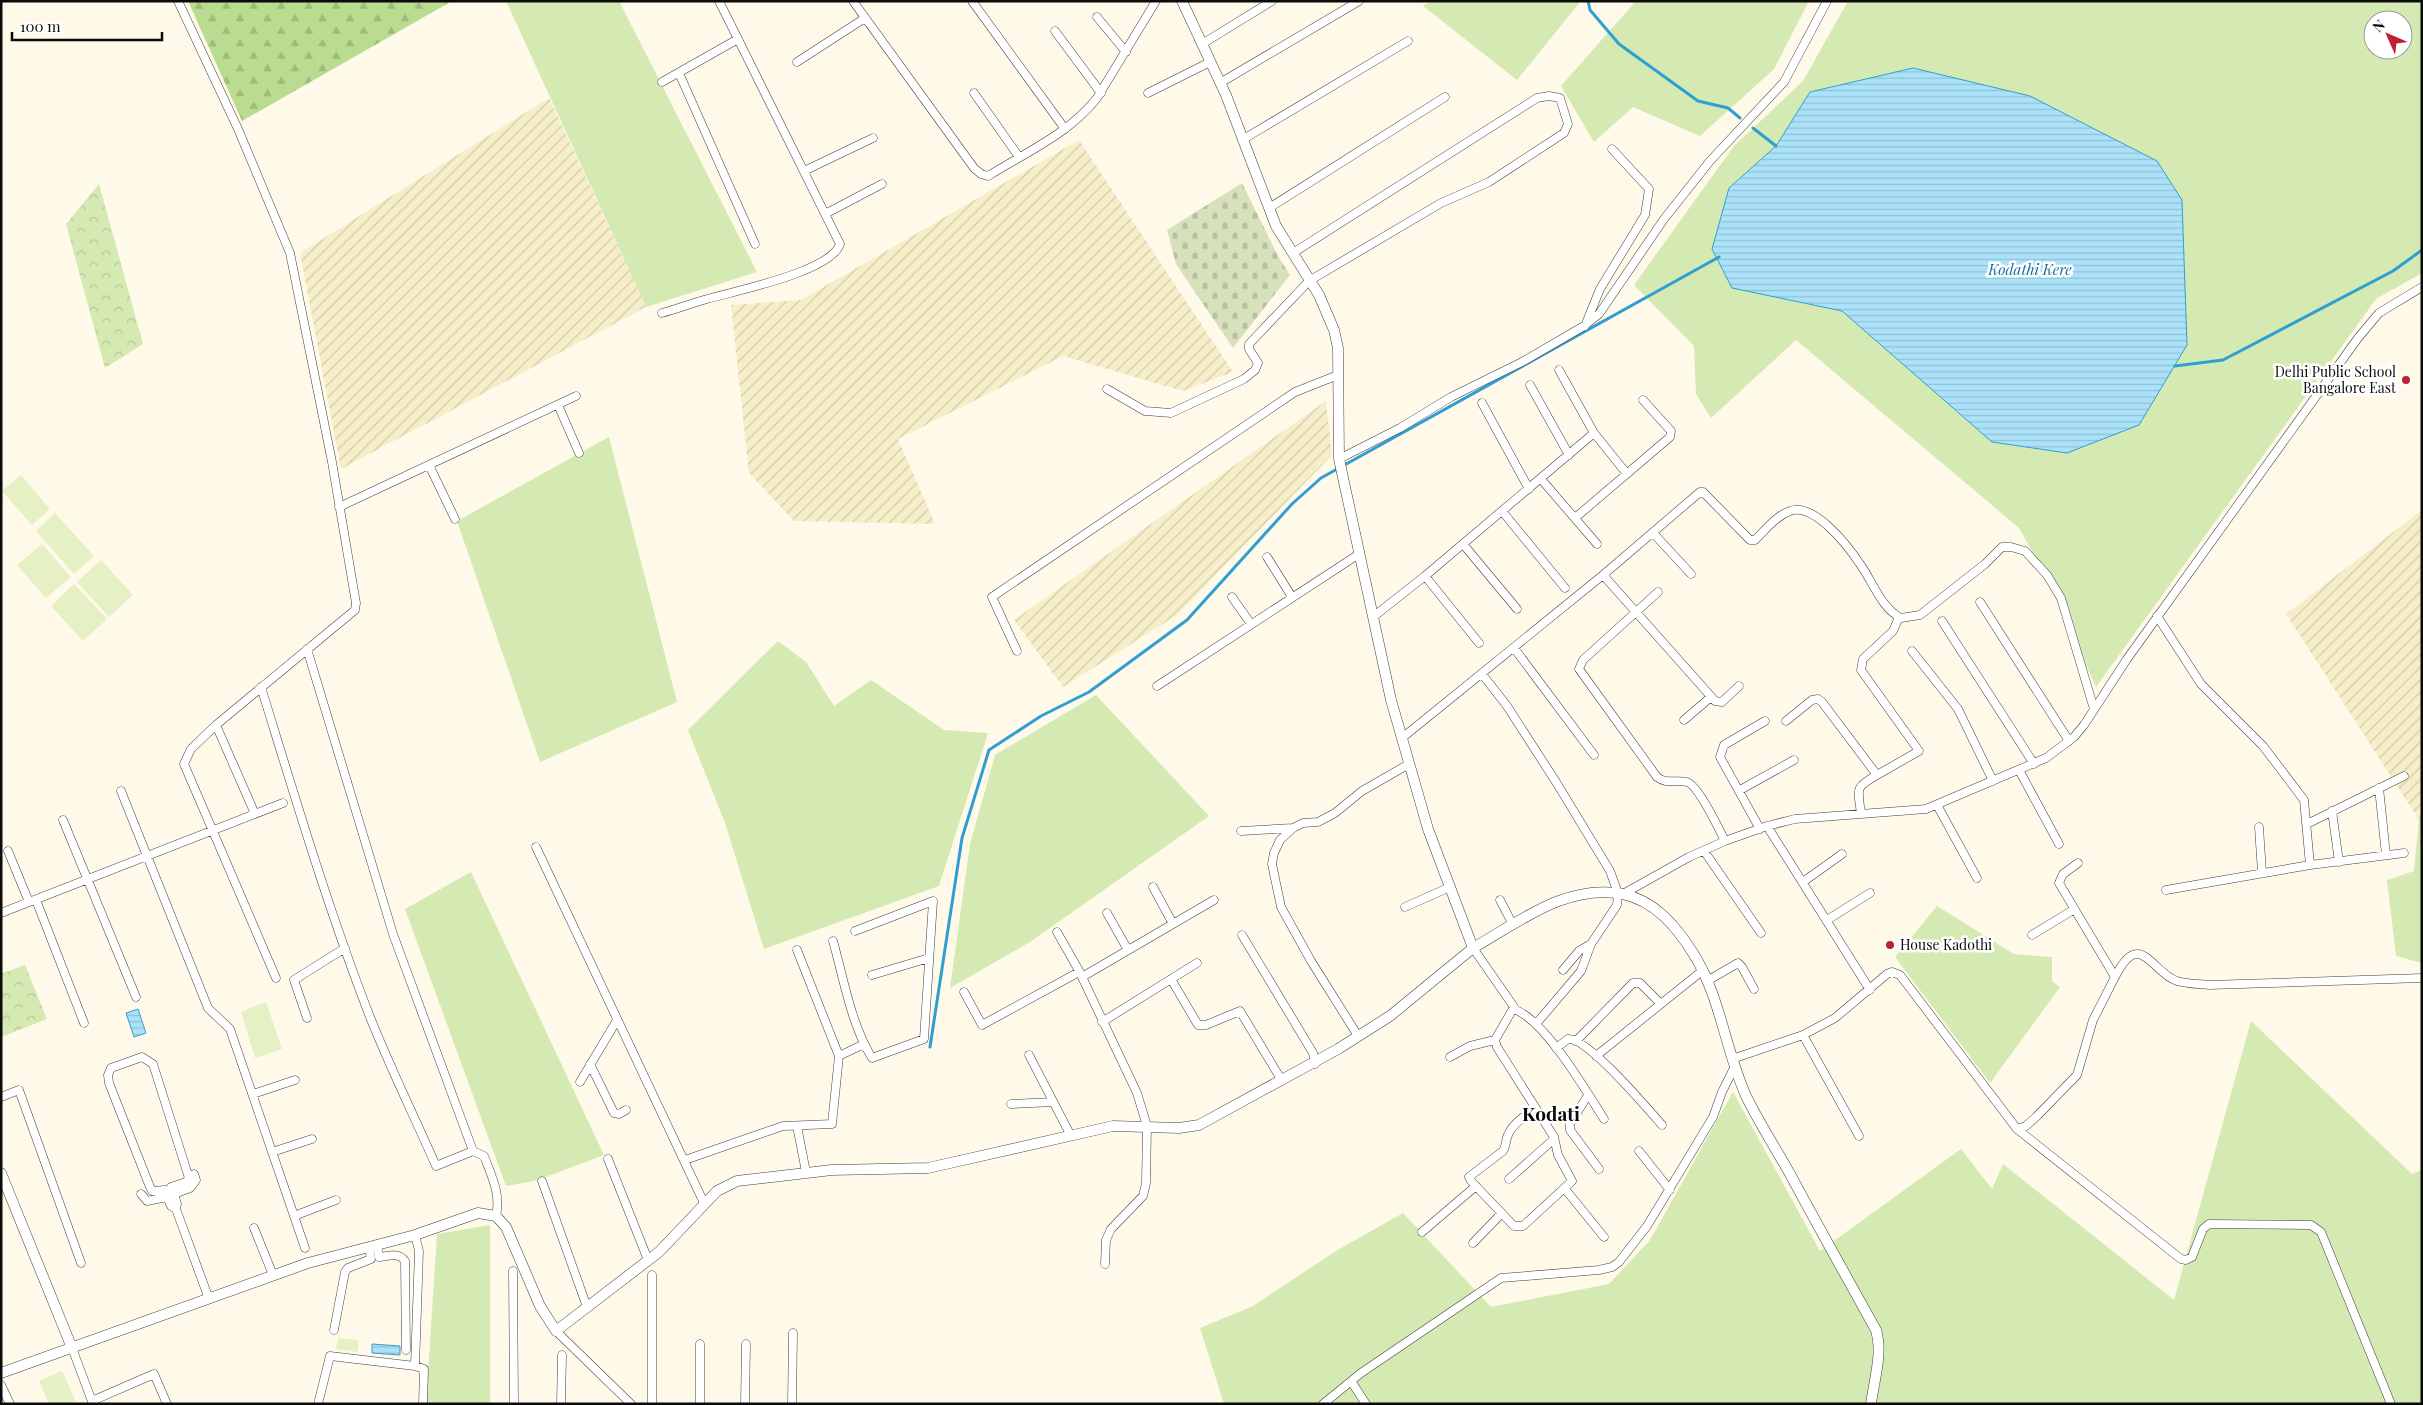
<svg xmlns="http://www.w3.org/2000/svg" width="2423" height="1405" viewBox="0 0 2423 1405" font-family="'Playfair Display',serif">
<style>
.farmland{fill:url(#farmland-furrows)}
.grass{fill:#d4eab2;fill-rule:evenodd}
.forest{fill:url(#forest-firs)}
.cemetery{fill:url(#cemetery-stones)}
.park{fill:url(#park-crowns)}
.pitch{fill:#e5f1c4}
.water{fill:url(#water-rules);stroke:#2f9fd3}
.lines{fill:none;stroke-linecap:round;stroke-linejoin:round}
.stream{stroke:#2f9fd3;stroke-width:3}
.minor-casing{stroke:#3e3e3e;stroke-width:9}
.tertiary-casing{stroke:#3e3e3e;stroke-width:11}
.minor{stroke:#fff;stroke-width:8}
.tertiary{stroke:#fff;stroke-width:10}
.poi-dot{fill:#c01e33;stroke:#fff;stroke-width:2}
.labels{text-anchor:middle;stroke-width:5;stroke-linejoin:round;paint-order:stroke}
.poi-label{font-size:14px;fill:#0b0b0b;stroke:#fff;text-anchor:end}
.water-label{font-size:15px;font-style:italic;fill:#106ea1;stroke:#fff}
.district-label{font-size:19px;font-weight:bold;fill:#0b0b0b;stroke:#fff}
</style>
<defs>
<pattern id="farmland-furrows" width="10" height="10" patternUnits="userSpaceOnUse" patternTransform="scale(1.25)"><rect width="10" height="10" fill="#f6eec8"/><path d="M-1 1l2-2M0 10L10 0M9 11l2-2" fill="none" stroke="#d2cbaa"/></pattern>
<pattern id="forest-firs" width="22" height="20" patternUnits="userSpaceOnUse" patternTransform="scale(1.25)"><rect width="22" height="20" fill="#b9dc90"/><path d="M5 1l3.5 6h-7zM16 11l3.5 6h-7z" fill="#9ebb7b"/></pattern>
<pattern id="cemetery-stones" width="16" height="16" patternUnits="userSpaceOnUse" patternTransform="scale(1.25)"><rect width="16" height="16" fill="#d7e1bb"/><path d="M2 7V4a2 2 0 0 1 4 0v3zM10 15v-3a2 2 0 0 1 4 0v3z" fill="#b7c09f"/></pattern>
<pattern id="park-crowns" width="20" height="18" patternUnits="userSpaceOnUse" patternTransform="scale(1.25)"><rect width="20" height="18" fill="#d4eab2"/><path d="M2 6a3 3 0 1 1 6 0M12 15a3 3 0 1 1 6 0" fill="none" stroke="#b5c798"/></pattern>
<pattern id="water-rules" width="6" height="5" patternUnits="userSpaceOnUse" patternTransform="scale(1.25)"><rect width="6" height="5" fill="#abe2f9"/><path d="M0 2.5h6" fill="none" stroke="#92c1d4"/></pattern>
</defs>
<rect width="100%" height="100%" fill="#fff9e9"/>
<path class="farmland" d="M549 98 646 307 341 469 300 253Z
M1079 140 1233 372 1183 391 1063 356 898 439 935 524 794 521 749 473 731 305 801 300Z
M1326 401 1332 455 1177 615 1063 687 1014 620Z
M2422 510V818L2419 820 2286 614Z"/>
<path class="grass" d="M506 1H619L757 272 646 307Z
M1430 1H1581L1517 80 1423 6Z
M1636 1H1809L1774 69 1700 136 1633 107 1594 142 1561 86Z
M1848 1H2422V273L2376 299 2096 687 2043 571 2019 528 1796 340 1711 418 1696 394 1694 346 1634 285 1734 146 1803 81ZM2373 20H2403V50H2373Z
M609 437 677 702 540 762 457 521Z
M778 641 806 662 834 706 871 680 944 730 988 733 939 886 764 949 725 823 688 730Z
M1096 695 1209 816 1030 942 950 988 970 844 995 755Z
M2422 818V963L2396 956 2387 880 2414 871 2419 820Z
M471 872 604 1155 538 1180 506 1186 405 909Z
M1937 906 2014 954 2052 957V981L2060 987 1990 1083 1895 957Z
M2251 1021 2412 1174 2422 1170V1404H1224L1200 1328 1253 1306 1336 1251 1403 1213 1491 1307 1609 1284 1650 1240 1733 1092 1820 1251 1961 1149 1992 1189 2003 1164 2174 1300Z
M490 1225V1404H426L437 1234Z"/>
<path class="forest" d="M188 1H452L242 121Z"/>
<path class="cemetery" d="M1242 183 1278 256 1290 275 1233 348 1176 264 1167 230Z"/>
<path class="park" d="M99 184 143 344 105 368 66 224Z
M25 965 47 1019 1 1037V971L3 973Z"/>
<path class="pitch" d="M21 475 50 509 32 525 2 491Z
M55 513 94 556 74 574 36 531Z
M42 544 71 577 46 598 17 565Z
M101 560 133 595 109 617 77 582Z
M74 584 107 619 83 641 51 606Z
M266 1002 282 1049 255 1058 241 1012Z
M338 1338 358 1340V1352L336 1349Z
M62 1371 76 1402 49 1404 39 1381Z"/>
<path class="water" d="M1913 68 2030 96 2157 161 2182 200 2187 345 2139 425 2067 453 1992 442 1842 311 1732 288 1712 249 1729 188 1776 146 1810 92Z
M138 1009 146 1033 134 1037 126 1013Z
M372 1344 400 1346V1355L372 1353Z"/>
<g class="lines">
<path class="stream" d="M1588 1 1590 10 1619 44 1698 101 1728 108 1740 118
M1753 128 1776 146
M2175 366 2223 360 2393 271 2422 250
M930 1047 962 838 989 750 1041 716 1089 692 1187 620 1292 504 1321 478 1719 257"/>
<defs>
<path id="minor" d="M178 1 238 129 290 253 332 462 356 603 355 610 216 725 191 749 184 764 276 978
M853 1 974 168 981 174 988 176C1025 153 1070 133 1097 98L1156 1
M972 1 1065 129
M1097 17 1126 52
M1055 31 1101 93
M1202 44 1272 1
M797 62 865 18
M679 73 755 244
M662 82 738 39
M1220 83 1359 1
M974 93 1019 157
M1148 93 1210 62
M1242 140 1408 41
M804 171 873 138
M1269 208 1445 97
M825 214 882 184
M662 313C677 309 692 303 707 299 734 291 831 272 840 244L719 1
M1585 326 1600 289 1645 215 1649 189 1612 149
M1530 385 1569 455
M1107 389 1145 411 1171 413 1244 379 1255 370 1258 363 1249 349V344L1309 281 1441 203 1489 182 1564 133 1568 124 1560 98 1549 96 1537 98 1293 253
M1482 403 1529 489
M558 405 579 453
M1594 433 1627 474
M1339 459 1400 428 1451 397 1522 362 1584 326 1599 314 1664 219 1710 161 1784 82 1827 1
M429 465 455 519
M1541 479 1597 544
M339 507 576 396
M1502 511 1565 588
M1575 518 1670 437 1671 431 1643 400
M1653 533 1691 574
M1463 544 1517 609
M1267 557 1292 597
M1603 575 1715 701 1722 702 1739 686
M1425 576 1479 643
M1658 592 1583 660 1579 669 1657 777C1667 785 1676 779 1687 782 1698 785 1719 829 1725 841
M1232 597 1251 624
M1980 602 2069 741
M2157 616 2201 684 2263 746 2304 800 2310 865 2404 853
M1373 617 1425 576 1594 433 1559 370
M1942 621 2034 764
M1514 648 1594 755
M307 649 393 934 473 1151
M1017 651 992 597 1295 392 1338 375
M1912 651 1958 709 1993 781
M1482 674 1507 706 1556 782 1610 871 1618 893 1617 905 1591 944 1581 971 1536 1024
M1157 686 1359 554
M261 687C295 797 328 909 370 1017 390 1067 414 1116 436 1166L473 1151 484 1156C492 1177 501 1194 496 1216
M1684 720 1711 697
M1786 721 1812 700 1818 699 1822 702 1877 775C1854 788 1858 788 1861 814
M216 725 255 814
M1402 738 1603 575 1700 492H1703L1750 540H1755C1766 529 1776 516 1790 511 1814 502 1848 546 1860 564 1873 582 1881 608 1901 618L1920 615 1985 564 2002 547H2011L2025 551 2047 575 2061 598 2094 709
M2019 770 2059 844
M1877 775 1919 751 1861 670 1863 659 1893 631 1899 617
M2379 788 2386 855
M1740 790 1794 760
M121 791 208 1008 230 1029 305 1248
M1937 805 1977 878
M2332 811 2339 862
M63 820 136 997
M2307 824 2404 776
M1767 826 1870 990
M2259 827 2262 873
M1760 829 1720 757 1724 745 1765 721
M1241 831 1293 828
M536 847 704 1203
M8 851 29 902
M1704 851 1761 933
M1803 882 1842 854
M1153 887 1173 924
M2166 890 2310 865
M1623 894 1689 857 1725 841 1767 826 1795 819 1926 809 2046 758 2074 737 2084 725 2127 659 2358 338 2379 313 2422 287
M36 900 84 1023
M1500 900 1513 925
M1405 907 1450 887
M1 913 283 803
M1107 913 1128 950
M1827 920 1870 893
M1057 932 1082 976
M1242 935 1313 1053 1315 1064
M2032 935 2073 910
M833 941C844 980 851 1024 872 1058L924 1039 933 901 855 931
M1473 948 1514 1007 1495 1040 1497 1047 1554 1137 1558 1155 1572 1181 1523 1226H1514L1471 1181 1469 1177 1503 1151C1507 1145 1505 1139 1509 1133 1513 1123 1527 1115 1535 1108
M797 950 839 1056
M1563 970 1579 951 1591 944
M872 975 929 958
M2115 977C2140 927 2152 973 2177 981 2187 984 2199 984 2209 985L2422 978
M1171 979 1198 1025H1206L1240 1011 1282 1081
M1707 981 1738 963 1742 967 1754 989
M964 992 982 1025 1079 972
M1513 1009C1544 1018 1586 1091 1604 1119
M307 1018 294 980 345 948
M1102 1022 1197 963
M1803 1035 1859 1136
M1358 1036 1311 961 1281 907 1272 864 1274 853 1280 840 1293 828 1303 823 1318 822 1335 813 1362 791 1409 764
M1576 1041 1633 983H1640L1661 1004
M1556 1048 1568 1039C1587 1037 1648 1109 1662 1125
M1029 1055 1071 1136
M1596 1056 1702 971
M1450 1057 1470 1046 1495 1040
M1732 1059 1803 1035 1835 1018 1887 974 1892 972 1900 975 2017 1129 2181 1259 2186 1260 2192 1257 2203 1229 2209 1224 2311 1225 2321 1232 2391 1404
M590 1064 614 1113 619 1114 626 1110
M580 1082 617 1020
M253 1094 295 1080
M1588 1095 1570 1124V1130L1599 1169
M1 1097 19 1090 81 1263
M1011 1104 1053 1102
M797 1126 806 1172
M2017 1129 2026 1126 2037 1116 2077 1075 2093 1020 2115 977 2059 883 2063 874 2078 863
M1639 1151 1670 1190
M272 1152 312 1139
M608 1159 648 1260
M685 1160 783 1126 832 1124 839 1056 864 1044
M1509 1179 1554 1139
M542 1181 587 1307
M1565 1189 1604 1237
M141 1194 147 1201 167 1197 171 1206 176 1209 209 1299
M167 1197 165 1190 152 1191 150 1187 109 1083 108 1075 111 1068 142 1057 153 1064 189 1178 186 1182 171 1187 174 1194
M176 1209 177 1204 174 1194 190 1188 196 1180 194 1174
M294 1216 336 1200
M254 1228 273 1275
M1422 1232 1476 1186
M415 1235 419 1251 415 1366 424 1369 423 1404
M1473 1243 1502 1213
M377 1245 379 1257C389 1256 399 1252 405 1261L406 1350
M1105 1264 1106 1240 1111 1229 1143 1196 1146 1183 1147 1126 1137 1093 1082 977 1214 900
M513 1271 514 1404
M652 1275V1404
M334 1330 345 1272 348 1268 371 1259 369 1247
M556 1331 631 1404
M700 1344V1404
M72 1348 93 1404
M1351 1381 1366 1404
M1 1385 10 1404
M92 1401 154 1374 167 1404
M318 1404 330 1356 415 1366
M561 1404 562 1355
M745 1404 746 1344
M792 1404 793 1333
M1323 1404 1361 1373 1501 1278 1599 1270 1612 1267 1619 1262 1647 1226 1713 1117 1722 1092 1735 1066"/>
<path id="tertiary" d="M1182 1 1226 95 1276 226 1319 295 1334 330 1338 348 1339 459 1391 700 1428 829 1473 948C1519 922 1567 883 1623 894 1655 901 1676 926 1693 953 1721 997 1725 1051 1747 1098 1760 1124 1776 1149 1790 1174 1818 1226 1847 1278 1876 1330 1883 1353 1874 1380 1871 1404
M1 1173 72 1348
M1 1373 308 1263 415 1235 478 1213 496 1216 506 1227 540 1306 556 1331 659 1252 717 1191 737 1181 832 1170 928 1168 1113 1126 1179 1128 1199 1125 1338 1049 1390 1016 1473 948"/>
</defs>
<use href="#minor" class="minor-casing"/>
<use href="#tertiary" class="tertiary-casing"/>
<use href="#minor" class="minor"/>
<use href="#tertiary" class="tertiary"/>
</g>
<g class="poi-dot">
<circle cx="2406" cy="380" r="5"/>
<circle cx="1890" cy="945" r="5"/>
</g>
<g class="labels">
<g class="poi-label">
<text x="2396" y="377">Delhi Public School<tspan x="2396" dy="16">Bangalore East</tspan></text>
<text x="1900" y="950" text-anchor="start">House Kadothi</text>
</g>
<g class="water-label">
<text x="2030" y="275">Kodathi Kere</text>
</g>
<g class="district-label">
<text x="1551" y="1121">Kodati</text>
</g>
</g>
<rect width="2423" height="1405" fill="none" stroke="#0b0b0b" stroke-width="5"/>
<g transform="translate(2388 35) rotate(315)"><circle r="24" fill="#ffffff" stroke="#9d9d9d"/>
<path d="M0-4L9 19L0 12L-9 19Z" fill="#c01e33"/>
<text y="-8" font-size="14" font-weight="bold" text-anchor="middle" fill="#0b0b0b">N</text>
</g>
<path d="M12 32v8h150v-8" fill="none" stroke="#0b0b0b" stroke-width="2.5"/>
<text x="20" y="32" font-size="15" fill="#0b0b0b" stroke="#ffffff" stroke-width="4" paint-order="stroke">100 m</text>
</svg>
